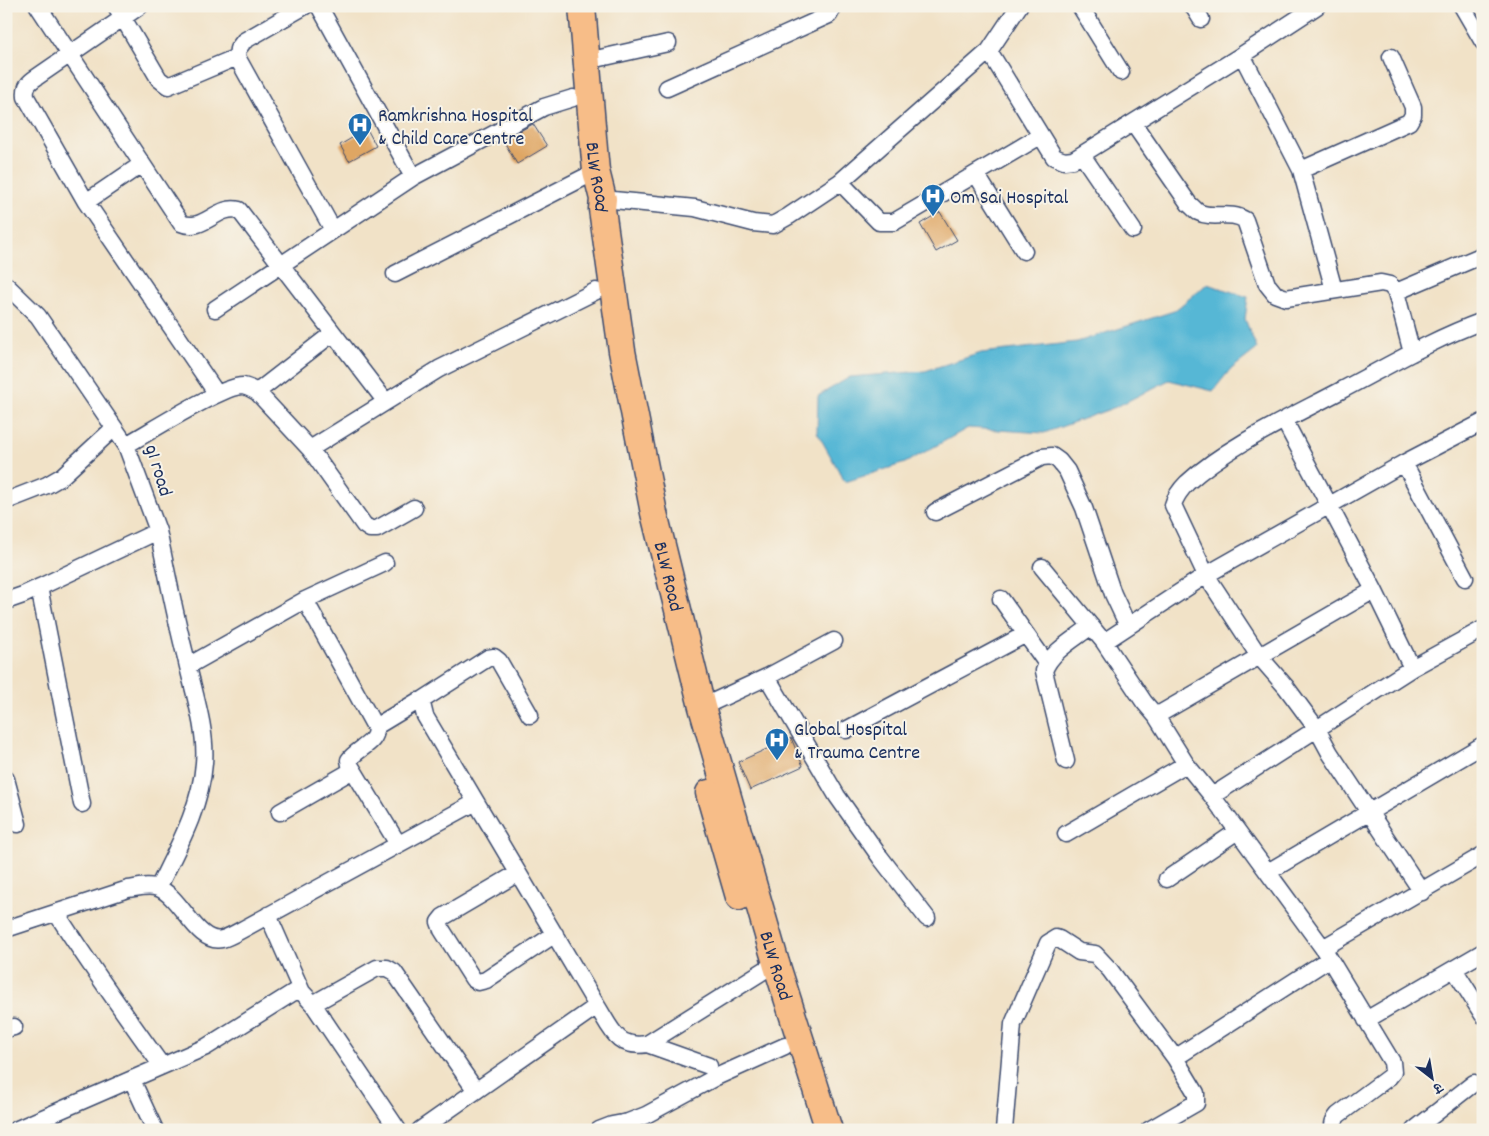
<svg xmlns="http://www.w3.org/2000/svg" width="1489" height="1136" viewBox="0 0 1489 1136" font-family="Dekko,'Playpen Sans Deva',sans-serif">
<style>
.water{fill:#56b7d5;stroke:#38739a}
.building{fill:#dfa663}
.lines{fill:none;stroke-linecap:round;stroke-linejoin:round}
.minor-casing{stroke:#3b4a6e;stroke-width:19}
.primary-casing{stroke:#3b4a6e;stroke-width:29}
.minor{stroke:#fff;stroke-width:16}
.primary{stroke:#f7bd88;stroke-width:26}
.labels{text-anchor:middle;stroke-width:4;stroke-linejoin:round;paint-order:stroke}
.poi-label{font-size:20px;fill:#1b2f5e;stroke:#f7f3e8;text-anchor:start}
.street-label{font-size:20px;fill:#1b2f5e;stroke:#f7f3e8}
</style>
<rect width="100%" height="100%" fill="#f7f3e8"/>
<filter id="ink" filterUnits="userSpaceOnUse"><feTurbulence type="fractalNoise" baseFrequency=".02" numOctaves="2"/><feDisplacementMap in="SourceGraphic" scale="10" xChannelSelector="R" yChannelSelector="G"/><feConvolveMatrix kernelMatrix="1 2 1 2 8 2 1 2 1" color-interpolation-filters="sRGB"/></filter>
<filter id="wash" filterUnits="userSpaceOnUse"><feTurbulence type="fractalNoise" baseFrequency=".0096" numOctaves="4" result="noise"/><feDisplacementMap in="SourceGraphic" scale="20" xChannelSelector="R" yChannelSelector="G"/><feGaussianBlur stdDeviation="1.12" result="paint"/><feColorMatrix in="noise" values="0 0 0 0 0 0 0 0 0 0 0 0 0 0 0 0 0 1.4 0 .05"/><feComposite in="paint" operator="in"/></filter>
<g filter="url(#wash)">
<rect width="100%" height="100%" fill="#f1e2c7"/>
<path class="water" d="M1207 284 1248 297 1245 319 1257 349 1229 371 1213 391 1169 380 1116 407 1044 433 968 428 905 463 845 482 817 432 818 396 850 377 925 371 981 353 1077 342 1174 311Z"/>
<g id="blocks">
<path class="building" d="M533 124 547 146 517 164 503 140Z
M367 129 376 146 349 161 340 145Z
M940 212 957 240 936 252 920 224Z
M791 738 803 766 750 790 738 762Z"/>
</g>
</g>
<g filter="url(#ink)">
<use href="#blocks" fill-opacity="0" stroke="#3b4a6e" stroke-width="1"/>
<g class="lines">
<defs>
<path id="minor" d="M38 6 181 223C203 233 218 204 239 210L386 402
M116 6 159 79 168 86 237 57
M140 6 34 79C27 84 25 88 26 97L86 202 217 394
M305 6 244 41 238 49 237 57 333 230
M319 6 413 177
M1080 6 1121 72
M1193 6 1201 19
M1462 6 1483 42
M989 51 1054 157 1064 161 1073 160 1242 55 1317 6
M1242 55 1301 170 1334 290
M587 61 668 43
M667 88 829 15 834 6
M1133 123 1189 204C1192 206 1195 210 1198 212 1213 220 1230 210 1245 220L1267 284 1275 294 1286 298 1381 283 1390 285 1396 292 1412 353
M1082 155 1133 230
M1301 170 1409 122 1413 115V107L1391 57
M976 174 1024 251
M840 182 879 222H894L1040 136
M603 199 695 208 753 223 773 225 789 216 840 182 989 51 1019 6
M86 202 142 164
M395 274 583 178
M6 285 38 316 126 445
M1396 292 1483 255
M215 309 413 177 544 107 573 98
M257 392 333 333
M1284 420 1374 590 1412 668 1483 629
M310 449 439 369 596 291
M1404 463 1465 578
M6 501 47 485 61 477 114 428
M935 512 1042 457 1052 456 1059 461 1067 471 1084 508 1113 594 1128 626
M158 531C167 573 175 616 186 658 193 690 207 730 204 763 201 807 177 849 158 888
M1042 567 1104 642 1144 702 1156 716 1186 764 1212 796 1323 948 1392 1062 1393 1072 1389 1077 1338 1115C1334 1120 1331 1124 1335 1130
M39 587 82 804
M1001 599 1047 664
M305 600 375 727C380 742 356 749 349 760L350 765 398 844
M6 601 23 595 158 531 126 445C148 433 223 385 243 386 249 387 253 390 257 392L310 449 364 525 370 529H377L414 508
M1104 642 1206 575 1404 463 1483 422
M188 666 305 600 385 563
M767 677 837 796 880 857 927 918
M702 707 767 677 834 641
M530 715 499 661 494 657 488 658 424 699 422 704 425 716 597 1006C611 1028 616 1049 647 1044L776 963
M1156 716 1374 590
M375 727 418 701
M846 730 1026 634
M1066 761 1044 671C1051 651 1075 639 1091 626
M6 779 18 824
M1212 796 1412 668
M280 812 353 770
M1066 834 1186 764
M1268 872 1483 745
M518 873 443 917 439 922 442 930 473 979 478 982 486 980 555 934
M1167 879 1236 832
M1422 892 1330 753 1317 729 1286 687 1259 656 1206 575 1173 505C1175 498 1181 489 1187 483 1227 446 1291 417 1340 391 1386 367 1433 339 1483 321
M57 914C90 966 126 1016 162 1066
M268 915 302 992
M6 929 128 889C137 888 149 884 158 888 181 896 197 945 222 939 230 937 239 931 247 927L476 802
M1323 948 1483 855
M1454 969 1483 1015
M313 1004 377 968H387L394 972 476 1091
M1366 1020 1483 952
M6 1029 14 1027
M647 1044 709 1066
M1175 1058 1329 959
M132 1080 155 1130
M15 1130 206 1047 294 992H302L313 1004 398 1130
M420 1130 597 1006
M599 1130 612 1125 628 1122 646 1115 716 1077 785 1046
M1004 1130 1013 1024 1048 943 1056 938 1059 939 1079 952 1095 954 1110 970 1175 1058 1196 1093V1103L1149 1130
M1414 1130 1474 1083"/>
<g id="primary">
<path id="s1" d="M582 6 594 149 596 171 603 199 602 209 622 351 654 513 702 707 776 963 829 1130"/>
<path d="M709 793 739 897"/>
</g>
</defs>
<use href="#minor" class="minor-casing"/>
<use href="#primary" class="primary-casing"/>
<use href="#minor" class="minor"/>
<use href="#primary" class="primary"/>
</g>
</g>
<defs>
<symbol id="hospital-pin" viewBox="-11 -11 22 30"><path d="M0 17L-7.5 6A9.5 9.5 0 1 1 7.5 6Z" fill="#1f6fb2" stroke="#f7f3e8"/><path d="M-5-5h3v3.5h4V-5h3V5h-3V1.5h-4V5h-3Z" fill="#fff"/></symbol>
</defs>
<g fill-rule="evenodd">
<use href="#hospital-pin" x="346" y="111" width="28" height="38"/>
<use href="#hospital-pin" x="919" y="182" width="28" height="38"/>
<use href="#hospital-pin" x="763" y="726" width="28" height="38"/>
</g>
<g class="labels">
<g class="poi-label">
<text x="378" y="121">Ramkrishna Hospital<tspan x="378" dy="23">&amp; Child Care Centre</tspan></text>
<text x="950" y="203">Om Sai Hospital</text>
<text x="794" y="735">Global Hospital<tspan x="794" dy="23">&amp; Trauma Centre</tspan></text>
</g>
<g class="street-label">
<text dy="7" stroke="none"><textPath href="#s1" startOffset="172">BLW Road</textPath></text>
<text transform="translate(160 470) rotate(73)" y="7">g1 road</text>
<text dy="7" stroke="none"><textPath href="#s1" startOffset="578">BLW Road</textPath></text>
<text dy="7" stroke="none"><textPath href="#s1" startOffset="982">BLW Road</textPath></text>
</g>
</g>
<rect width="1489" height="1136" fill="none" stroke="#f7f3e8" stroke-width="25"/>
<g transform="translate(1432 1078) rotate(149)" stroke="#f7f3e8" stroke-width="4" paint-order="stroke">
<path d="M0-4L9 19L0 12L-9 19Z" fill="#1b2f5e"/>
<text y="-8" font-size="14" font-weight="bold" text-anchor="middle" fill="#1b2f5e">उ</text>
</g>
</svg>
